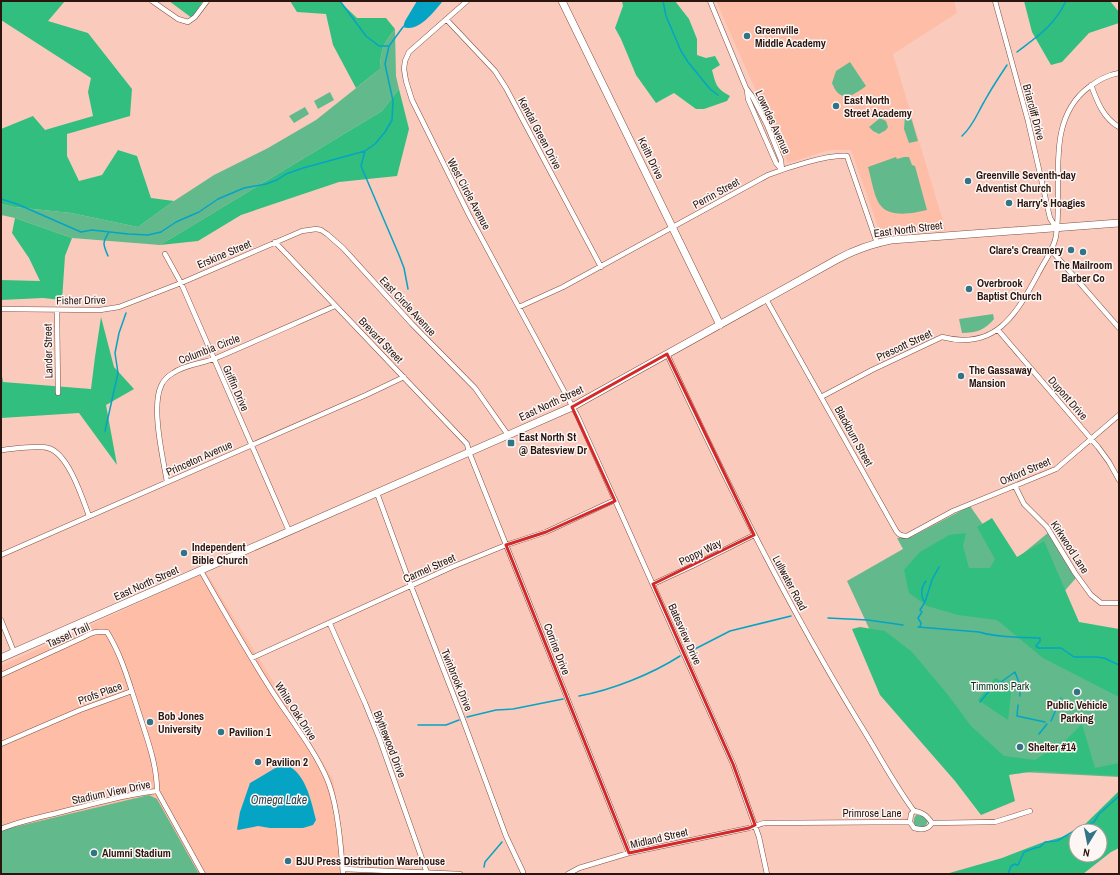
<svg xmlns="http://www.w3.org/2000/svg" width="1120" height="875" viewBox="0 0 1120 875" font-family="'Archivo Narrow',sans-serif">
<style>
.built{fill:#febda7}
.green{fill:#62ba8c}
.forest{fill:#32be7f}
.water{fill:#05a4c5}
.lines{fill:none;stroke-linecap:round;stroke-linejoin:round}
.stream{stroke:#05a4c5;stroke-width:1.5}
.street-casing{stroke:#815040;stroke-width:5.5}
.secondary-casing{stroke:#815040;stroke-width:8}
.street{stroke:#fff;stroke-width:4.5}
.secondary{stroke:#fff;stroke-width:7}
.marked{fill:none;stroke:#d62828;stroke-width:3;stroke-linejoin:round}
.poi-dot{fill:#327486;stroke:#fdf6f4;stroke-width:1.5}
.labels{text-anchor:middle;stroke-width:3;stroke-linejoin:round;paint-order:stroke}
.poi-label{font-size:11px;font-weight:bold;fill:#2a150f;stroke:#fdf6f4;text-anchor:start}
.street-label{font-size:11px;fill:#2a150f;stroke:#fdf6f4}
.park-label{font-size:11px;fill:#003921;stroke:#fdf6f4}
.water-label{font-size:12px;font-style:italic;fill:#2b464e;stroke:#fdf6f4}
</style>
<rect width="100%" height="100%" fill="#facbbc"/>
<path class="built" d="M716 1H954L957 13 893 54 946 231 881 235 851 150H829L788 163Z
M206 572 333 779 346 857 348 874H1V666Z"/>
<path class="green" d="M395 29 396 76 399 89 382 111 160 245 72 238 15 218 1 215V204L14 207 71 213 138 227 174 201 214 175 268 148 316 120 380 69C381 49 383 44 395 29Z
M850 62 866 86C853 96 840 104 832 83L836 71Z
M330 92 334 100 318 109 314 101Z
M305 107 309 114 294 123 289 116Z
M910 114 918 141 909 143 904 129 905 116Z
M880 118 886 121 888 127 886 130 879 134 873 131 869 127Z
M896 157 897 159 904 157H909L912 165 915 166 927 210C914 213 891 218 881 206 874 198 871 177 868 167Z
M993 314 994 319C985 330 976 333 962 333L959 319Z
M970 506 984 526 1015 560 1049 532 1076 578 1047 611 1119 647V777L1000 771 874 639 847 581 903 549 897 538 911 537Z
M149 795 157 799 199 874H1V832L2 830Z
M916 815C921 815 925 816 928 821L925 827H916C913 823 913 819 916 815Z"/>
<path class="forest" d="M1 1H65L48 21 88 33 132 89 130 116 67 134V156L79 181 102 175 118 150 137 156 151 198 174 201 138 227 71 213 14 207 1 204V129L33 116 45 130 93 116 88 92 91 78 1 20Z
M169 1H203L192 18Z
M290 1H339L357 18H386L395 29C383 44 381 49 380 69L356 88 333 45 326 14 297 12Z
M622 1H675L689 19 697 39V55L706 58 715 56 720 65 712 70C716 85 716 88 730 96L727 101 704 109H696L674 93 656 103 636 75 621 39 615 28 623 6Z
M1024 1H1110L1119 12V23L1089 33 1062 62 1051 65 1032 32Z
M399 89 409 129 397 176 339 182 241 215 198 241 160 245 382 111Z
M15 218 72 238 65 256 62 300 43 298 1 300V280L40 281 29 258 12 233Z
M101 317 114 367 134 389 106 405 117 465 79 413 1 418V370L3 382 91 389 95 357Z
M992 518 1017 557 1044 541 1079 622 1119 629V697L1043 658 997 620 958 615 927 606 909 593 904 570 920 552 949 535 966 533 963 546 969 568H990L995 559 977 527Z
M860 627 885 631 912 652 948 695 971 726 1004 756 1035 760 1067 739 1082 724 1095 768 1119 763V776L1035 771 1009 775 1015 801 981 815 955 781 880 695 852 629Z
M995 678 1012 685 1008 720 978 700Z
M1119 791V848L1111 852 1083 874H946L1002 858 1041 843 1076 833V855H1100V831H1078Z"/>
<path class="water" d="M417 1H443C434 11 419 33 403 27L405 21Z
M282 764C305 768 311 801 316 820L313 825 303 828H270L258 826 238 830 237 829 240 812 250 783Z"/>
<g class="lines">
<path class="stream" d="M340 1 366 36 379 46H389
M663 1 666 16 681 51 688 62 710 89 718 95
M1017 52C1038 36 1054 26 1066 1
M962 136C973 126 977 114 984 102 991 89 999 77 1007 65
M365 151 361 166 399 255 404 268 408 289
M1 199 17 204 81 232 92 230 128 234 148 235 161 232 176 222 199 212 218 199 244 188 266 184 277 180 286 174 303 168 365 151 375 144 385 132 392 120 393 101 385 64 389 46 403 27
M108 256C103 244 102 243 109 232
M105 431 118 373 115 353 119 333 126 313
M925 602C920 597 921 587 926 581
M828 618 868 620 903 625
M918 627 979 632C998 638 1019 637 1038 638H1040V641L1036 646 1038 648H1061L1074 657H1096L1104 658 1119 665
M920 627 921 623 918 618 922 612 920 610 925 602 932 580 939 567
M691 651 730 631 791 616
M1015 672 1020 685V696
M579 696C612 690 652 674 680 656
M980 702 990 690 1015 672
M1018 705 1017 716 1045 722
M467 717 496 710 513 709 563 699
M1051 721 1061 698
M418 725H446L459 720
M1039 734 1047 724
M484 867 485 862 502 842
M1008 874 1011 866 1015 864 1017 865H1018L1024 852 1035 848 1040 847 1045 842 1057 841 1079 828 1094 822 1099 814 1119 796"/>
<defs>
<path id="street" d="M152 1 178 19 188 22 195 17 207 1
M467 1 409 52 405 61 404 69 406 81 412 100 469 215 577 415 733 764 759 837 767 874
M710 1 746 88 752 96 767 125 781 160 782 170
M995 1 1028 121 1050 218 1056 228
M447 20 495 71 506 88 601 267
M1091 85C1097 101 1103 118 1119 127
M747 90 748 99 776 163 782 170
M275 242 467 444 469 452 629 853
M1051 250 1119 328
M165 254 181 283 289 531
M766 299 894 527C897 533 899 536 907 536L953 511 1056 469 1119 415
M519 307 563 287 768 175C786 168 829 154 847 156L877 243
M1 309 100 310 119 307 181 283 302 231 316 229 321 230 327 234 343 248 412 324 475 388 508 435
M57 310 58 393
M998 330 1098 447 1109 462 1119 480
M667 354C725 480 786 603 858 721 877 751 893 783 914 811L911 814 910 822
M821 397 872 370 942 337C995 351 1016 315 1038 274 1044 262 1054 249 1056 236 1064 188 1043 121 1089 87 1099 80 1107 75 1119 73
M1 450C13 449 37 445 48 448 68 453 82 497 89 516
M167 482C163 458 151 408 161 386 163 381 168 376 173 373 186 364 202 364 216 358 256 341 296 323 335 306
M1015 486 1024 504 1047 527 1075 573 1091 595 1101 603H1119
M377 493 411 586 462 717 506 836 523 872
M1 555 366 395 404 377
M201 571C223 610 246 650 270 688 289 718 317 752 329 784 338 809 341 847 343 874
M653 584 692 566 754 535
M1 620 14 652
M330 624 365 703 380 740 427 873
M252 658 452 567 506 545 546 532 615 500
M1 675 84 637C93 632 97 631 107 632 122 656 129 683 138 710 146 736 157 763 157 791
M1 744 80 710 132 691
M157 791 203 874
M914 811C923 812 927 816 932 823
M1 829C22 820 47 816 69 810 98 803 127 794 157 791
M343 869 460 874
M568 874 579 868 629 853 749 828 764 823 910 822 914 828C922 830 928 830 932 823L995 822 1030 811"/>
<path id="secondary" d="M562 1 720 325
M1 658 572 407 836 260C854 250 871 244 891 240L1119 223"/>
</defs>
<use href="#street" class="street-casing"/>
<use href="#secondary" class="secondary-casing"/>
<use href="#street" class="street"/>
<use href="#secondary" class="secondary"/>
</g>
<path class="marked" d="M667 354 754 535 653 584 733 764 755 825 749 828 629 853 506 545 546 532 615 501 572 407Z"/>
<g class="poi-dot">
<circle cx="747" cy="36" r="4"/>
<circle cx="836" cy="106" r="4"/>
<circle cx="968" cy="181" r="4"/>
<circle cx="1009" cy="203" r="4"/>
<circle cx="1071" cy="250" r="4"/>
<circle cx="1083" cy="252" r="4"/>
<circle cx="969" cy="289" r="4"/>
<circle cx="961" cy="376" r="4"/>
<rect x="507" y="439" width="8" height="8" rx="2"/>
<circle cx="184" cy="553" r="4"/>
<circle cx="1077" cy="692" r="4"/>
<circle cx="150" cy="722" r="4"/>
<circle cx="221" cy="732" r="4"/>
<circle cx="1020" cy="747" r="4"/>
<circle cx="258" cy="762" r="4"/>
<circle cx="94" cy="853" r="4"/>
<circle cx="288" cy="861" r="4"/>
</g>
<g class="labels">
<g class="poi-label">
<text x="755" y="34">Greenville<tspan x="755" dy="13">Middle Academy</tspan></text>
<text x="844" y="104">East North<tspan x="844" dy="13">Street Academy</tspan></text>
<text x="976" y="179">Greenville Seventh-day<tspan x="976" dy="13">Adventist Church</tspan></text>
<text x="1017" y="207">Harry's Hoagies</text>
<text x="1063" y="254" text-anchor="end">Clare's Creamery</text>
<text x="1083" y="269" text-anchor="middle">The Mailroom<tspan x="1083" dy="13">Barber Co</tspan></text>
<text x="977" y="287">Overbrook<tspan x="977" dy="13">Baptist Church</tspan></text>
<text x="969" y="374">The Gassaway<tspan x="969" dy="13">Mansion</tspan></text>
<text x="519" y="441">East North St<tspan x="519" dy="13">@ Batesview Dr</tspan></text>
<text x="192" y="551">Independent<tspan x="192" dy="13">Bible Church</tspan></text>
<text x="1077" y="709" text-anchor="middle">Public Vehicle<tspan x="1077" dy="13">Parking</tspan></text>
<text x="158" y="720">Bob Jones<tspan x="158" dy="13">University</tspan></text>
<text x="229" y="736">Pavilion 1</text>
<text x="1028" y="751">Shelter #14</text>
<text x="266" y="766">Pavilion 2</text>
<text x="102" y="857">Alumni Stadium</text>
<text x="296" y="865">BJU Press Distribution Warehouse</text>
</g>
<g class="street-label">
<text transform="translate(1034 112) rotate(75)" y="4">Briarcliff Drive</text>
<text transform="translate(773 122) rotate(65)" y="4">Lowndes Avenue</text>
<text transform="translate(540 133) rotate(62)" y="4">Kendal Green Drive</text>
<text transform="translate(651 158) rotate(64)" y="4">Keith Drive</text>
<text transform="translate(716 193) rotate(-29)" y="4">Perrin Street</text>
<text transform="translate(469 194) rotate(62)" y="4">West Circle Avenue</text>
<text transform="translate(908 229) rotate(-7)" y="4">East North Street</text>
<text transform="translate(224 254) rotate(-23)" y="4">Erskine Street</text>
<text transform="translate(81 300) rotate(-1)" y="4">Fisher Drive</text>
<text transform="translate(408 306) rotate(47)" y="4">East Circle Avenue</text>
<text transform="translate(381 340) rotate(46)" y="4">Brevard Street</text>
<text transform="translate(904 345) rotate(-25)" y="4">Prescott Street</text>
<text transform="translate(209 349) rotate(-21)" y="4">Columbia Circle</text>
<text transform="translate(48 351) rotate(-91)" y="4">Lander Street</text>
<text transform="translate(236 388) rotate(66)" y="4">Griffin Drive</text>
<text transform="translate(1068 398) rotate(49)" y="4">Dupont Drive</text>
<text transform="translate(551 403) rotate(-25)" y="4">East North Street</text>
<text transform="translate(854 436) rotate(61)" y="4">Blackburn Street</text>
<text transform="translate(199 458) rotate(-24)" y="4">Princeton Avenue</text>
<text transform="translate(1025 471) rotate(-23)" y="4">Oxford Street</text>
<text transform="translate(1070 547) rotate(57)" y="4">Kirkwood Lane</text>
<text transform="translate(700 552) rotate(-26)" y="4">Poppy Way</text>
<text transform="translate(429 568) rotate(-24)" y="4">Carmel Street</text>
<text transform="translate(146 583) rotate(-24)" y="4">East North Street</text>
<text transform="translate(790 583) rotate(62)" y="4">Lullwater Road</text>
<text transform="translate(685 634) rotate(66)" y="4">Batesview Drive</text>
<text transform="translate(68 635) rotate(-24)" y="4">Tassel Trail</text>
<text transform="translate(557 649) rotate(69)" y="4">Corrine Drive</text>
<text transform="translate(457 680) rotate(68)" y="4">Twinbrook Drive</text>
<text transform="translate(100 693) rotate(-20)" y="4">Profs Place</text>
<text transform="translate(296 711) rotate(57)" y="4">White Oak Drive</text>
<text transform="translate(390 744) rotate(69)" y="4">Blythewood Drive</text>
<text transform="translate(111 792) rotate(-12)" y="4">Stadium View Drive</text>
<text x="872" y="817">Primrose Lane</text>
<text transform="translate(659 838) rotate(-13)" y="4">Midland Street</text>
</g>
<g class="park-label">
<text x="1000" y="690">Timmons Park</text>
</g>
<g class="water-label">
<text x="279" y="804">Omega Lake</text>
</g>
</g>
<rect width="1120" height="875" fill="none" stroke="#2a150f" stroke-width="4"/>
<g transform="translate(1088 843) rotate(190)"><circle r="19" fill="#fdf6f4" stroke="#a99c98"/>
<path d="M0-3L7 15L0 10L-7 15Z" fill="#327486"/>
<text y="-6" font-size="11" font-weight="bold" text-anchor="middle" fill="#2a150f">N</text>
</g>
</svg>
